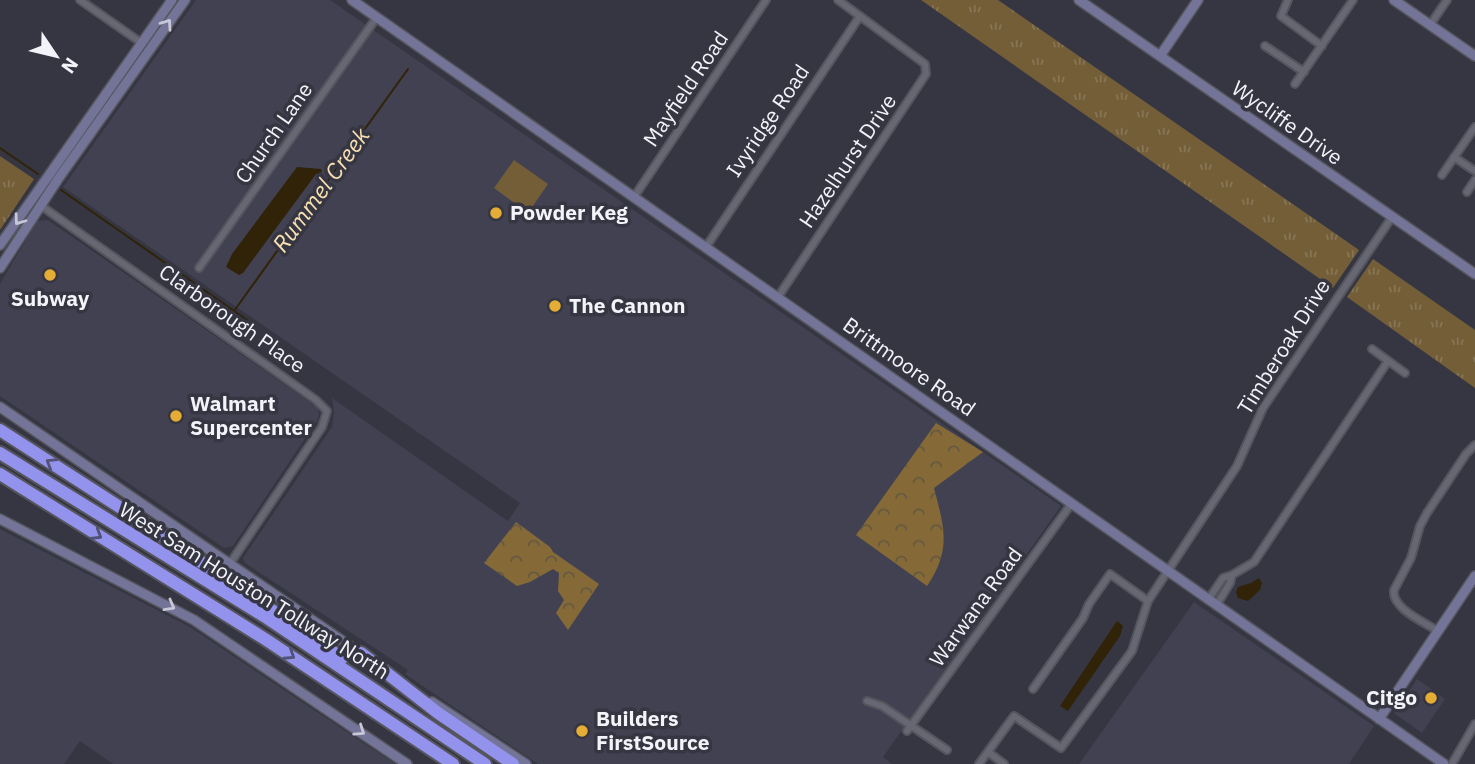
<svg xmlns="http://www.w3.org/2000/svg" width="1475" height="764" viewBox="0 0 1475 764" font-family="'IBM Plex Sans',sans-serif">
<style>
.built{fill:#414152}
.grass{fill:url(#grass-tufts)}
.forest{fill:url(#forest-crowns)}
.park{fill:#735e38}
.water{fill:#312308}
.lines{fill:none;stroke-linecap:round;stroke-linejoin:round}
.stream{stroke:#312308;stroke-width:2}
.street-casing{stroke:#55555e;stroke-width:10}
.secondary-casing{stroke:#55555e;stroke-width:12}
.highway-casing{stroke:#55555e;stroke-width:16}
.street{stroke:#666773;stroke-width:6}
.secondary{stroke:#747498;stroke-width:9}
.highway{stroke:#9392ed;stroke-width:12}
.oneway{stroke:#c7c7d8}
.oneway2{stroke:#515275}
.poi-dot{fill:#e5ad35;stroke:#353641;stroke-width:2.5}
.labels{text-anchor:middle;stroke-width:7;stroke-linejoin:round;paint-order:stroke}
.street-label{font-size:21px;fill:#f3f3fa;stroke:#353641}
.poi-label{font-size:21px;font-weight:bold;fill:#f3f3fa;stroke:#353641;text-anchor:start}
.water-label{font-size:23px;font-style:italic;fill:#f8e0b3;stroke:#353641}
</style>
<defs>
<pattern id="grass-tufts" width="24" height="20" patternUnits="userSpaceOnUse" patternTransform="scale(1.75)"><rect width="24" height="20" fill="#735e38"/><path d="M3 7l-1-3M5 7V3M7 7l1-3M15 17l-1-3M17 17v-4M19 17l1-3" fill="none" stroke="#877656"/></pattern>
<pattern id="forest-crowns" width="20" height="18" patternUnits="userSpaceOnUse" patternTransform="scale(1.75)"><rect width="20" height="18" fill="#856a37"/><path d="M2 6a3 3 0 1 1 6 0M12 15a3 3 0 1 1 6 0" fill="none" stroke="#645842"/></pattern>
</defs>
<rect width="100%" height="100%" fill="#353641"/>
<path class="built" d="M196 0H330L1061 506 883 757 892 764H538L405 674 408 670 245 563 243 558 332 427 334 412 332 398 508 521 520 503 63 187Z
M48 220 317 407 319 413 318 419 233 546 224 548 0 396V284L37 221Z
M0 529 190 627 395 764H113L80 741 64 764H0Z
M1194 602 1374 726 1349 764H1079Z
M1417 679 1445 699 1422 733 1394 713Z"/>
<path class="grass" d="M921 0H998L1359 250 1333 288Z
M0 156 34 179 0 230Z
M1373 259 1475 330V388L1347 297Z"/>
<path class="forest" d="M936 423 983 452 934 488C944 527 952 549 927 586L856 535Z
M516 522 550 547 553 552 599 584 568 630 556 613 564 600 558 591 559 573 553 569 530 582 517 586 484 563Z"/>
<path class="park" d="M514 160 548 184 528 213 494 188Z"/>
<path class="water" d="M297 167 321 169 322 172 316 174 243 273 239 275 226 267 232 254Z
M1259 578 1262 583 1260 590 1248 601 1238 598 1236 592 1238 587 1251 583Z
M1117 621 1123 626 1120 636 1068 711 1060 706Z"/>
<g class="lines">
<path class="stream" d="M0 148 38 174
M61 190 247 320
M234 311 408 69"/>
<defs>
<path id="street" d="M80 0 143 44
M1288 0 1281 16 1322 46
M1430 25 1447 0
M1265 46 1304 72
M1295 84 1353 0
M1454 157 1475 171
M1442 175 1475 127
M1467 192 1475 180
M634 197 766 0
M40 205 316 400 327 411 322 427 229 565
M706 247 860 16
M199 268 377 17
M778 297 926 74 925 64 838 0
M1372 349 1405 373
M1232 575 1254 562 1388 361
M1208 600 1223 578 1232 575 1230 583 1216 606
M1438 631C1424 622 1391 608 1394 590L1411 558 1420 526 1427 513 1466 454 1475 445
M1033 689 1083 618 1089 604 1110 574 1148 601
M867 701 882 706 947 750
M907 731 1072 503
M988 752 1004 764
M979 764 1014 716 1061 748 1132 651 1148 601 1237 466 1263 408 1392 217
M1452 764 1475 724"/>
<path id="secondary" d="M352 0 1444 764
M1079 0 1475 274
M1394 0 1475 56
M1160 56 1198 0
M0 245 172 0
M0 268 58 179 185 0
M0 407 366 657
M0 519 194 620 407 764
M432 702 526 764
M1379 719 1475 576"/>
<path id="highway" d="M0 430 132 515 342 658
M0 453 267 618 485 764
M0 474 265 639 453 764
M361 653 438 713 513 764"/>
</defs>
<use href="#street" class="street-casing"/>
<use href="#secondary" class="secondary-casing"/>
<use href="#highway" class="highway-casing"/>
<use href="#street" class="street"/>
<use href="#secondary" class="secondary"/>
<use href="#highway" class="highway"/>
</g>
<defs><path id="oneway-chevron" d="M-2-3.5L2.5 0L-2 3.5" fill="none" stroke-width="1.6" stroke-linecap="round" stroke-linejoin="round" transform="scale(1.75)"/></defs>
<g class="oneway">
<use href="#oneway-chevron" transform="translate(167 24) rotate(-55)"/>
<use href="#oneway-chevron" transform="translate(19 220) rotate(126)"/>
<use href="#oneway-chevron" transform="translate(170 606) rotate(29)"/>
<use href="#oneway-chevron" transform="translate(360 731) rotate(34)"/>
</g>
<g class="oneway2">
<use href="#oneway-chevron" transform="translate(51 463) rotate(-148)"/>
<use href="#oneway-chevron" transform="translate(97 535) rotate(31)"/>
<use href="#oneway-chevron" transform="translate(290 655) rotate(33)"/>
</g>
<g class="poi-dot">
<circle cx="496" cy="213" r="7"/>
<circle cx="50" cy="275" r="7"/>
<circle cx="555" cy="306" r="7"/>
<circle cx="176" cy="416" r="7"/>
<circle cx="1431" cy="698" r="7"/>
<circle cx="582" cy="731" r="7"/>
</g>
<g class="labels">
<g class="street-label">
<text transform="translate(686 89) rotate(-56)" y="7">Mayfield Road</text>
<text transform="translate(768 121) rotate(-56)" y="7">Ivyridge Road</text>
<text transform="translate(1287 123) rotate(35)" y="7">Wycliffe Drive</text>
<text transform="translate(274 133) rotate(-55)" y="7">Church Lane</text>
<text transform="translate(848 161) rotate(-56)" y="7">Hazelhurst Drive</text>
<text transform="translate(232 319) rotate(35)" y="7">Clarborough Place</text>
<text transform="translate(1284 347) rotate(-58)" y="7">Timberoak Drive</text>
<text transform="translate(909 367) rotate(35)" y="7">Brittmoore Road</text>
<text transform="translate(254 591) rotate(32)" y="7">West Sam Houston Tollway North</text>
<text transform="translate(976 607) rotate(-54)" y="7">Warwana Road</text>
</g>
<g class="poi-label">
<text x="510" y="220">Powder Keg</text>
<text x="50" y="306" text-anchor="middle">Subway</text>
<text x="569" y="313">The Cannon</text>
<text x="190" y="411">Walmart<tspan x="190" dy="24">Supercenter</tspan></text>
<text x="1417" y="705" text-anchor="end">Citgo</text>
<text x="596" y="726">Builders<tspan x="596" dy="24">FirstSource</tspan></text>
</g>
<g class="water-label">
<text transform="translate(321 190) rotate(-54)" y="8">Rummel Creek</text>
</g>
</g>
<g transform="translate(56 56) rotate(125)" stroke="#353641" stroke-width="5" paint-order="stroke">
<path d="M0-5L12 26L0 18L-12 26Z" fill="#f3f3fa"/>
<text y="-10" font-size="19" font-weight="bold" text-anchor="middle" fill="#f3f3fa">N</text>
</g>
</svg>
